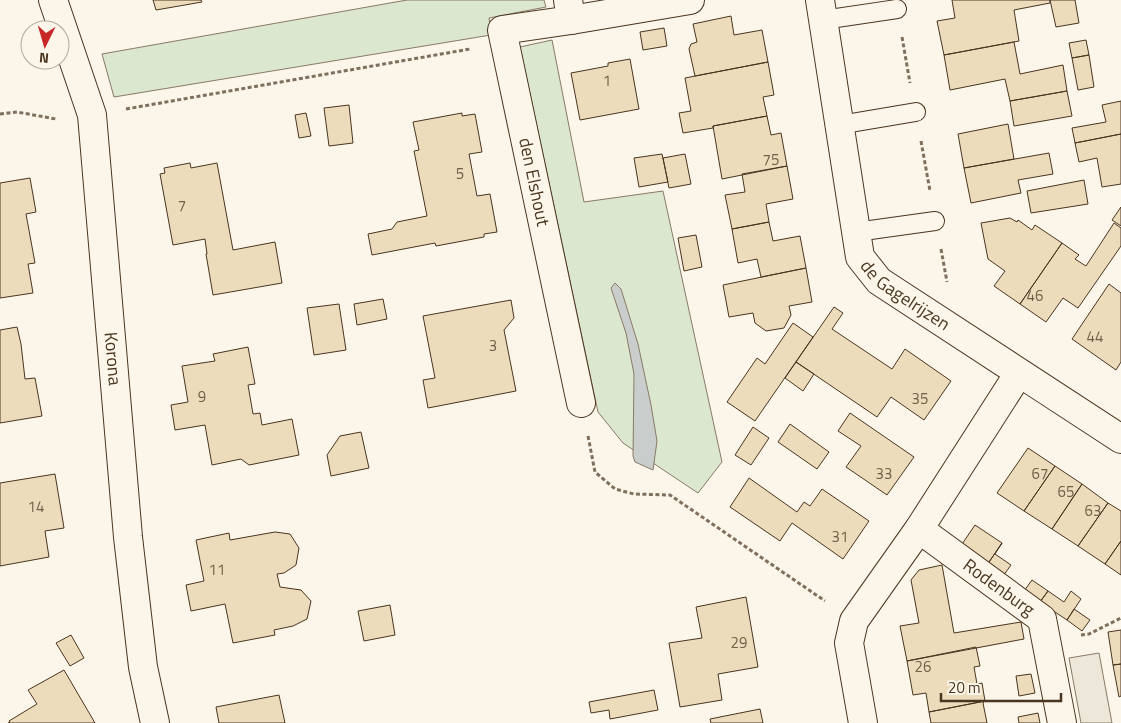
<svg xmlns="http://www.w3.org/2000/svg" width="1121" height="723" viewBox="0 0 1121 723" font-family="'Titillium Web',sans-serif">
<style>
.green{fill:#dce7d0;stroke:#887966}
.parking{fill:#ede7d9;stroke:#887966}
.water{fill:#c9cecd;stroke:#887966}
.building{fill:#ecdcbc;stroke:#4a3520}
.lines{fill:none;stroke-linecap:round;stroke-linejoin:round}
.service-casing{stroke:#4a3520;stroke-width:20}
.minor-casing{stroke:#4a3520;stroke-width:30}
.path{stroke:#7f6f5c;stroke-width:3;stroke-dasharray:4 2.5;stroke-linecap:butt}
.service{stroke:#fbf6e9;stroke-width:18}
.minor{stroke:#fbf6e9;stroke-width:28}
.labels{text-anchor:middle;stroke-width:4;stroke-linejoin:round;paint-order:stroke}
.number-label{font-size:15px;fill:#725f47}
.street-label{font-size:18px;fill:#4a3520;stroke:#fbf6e9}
</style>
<rect width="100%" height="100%" fill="#fbf6e9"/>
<path class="green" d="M407 0H544L546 7 489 18 491 35 114 97 102 54Z
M552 40 584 202 663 191 722 462 698 493 623 443 598 412 520 47Z"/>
<path class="parking" d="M1099 653 1112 723H1081L1069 658Z"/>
<path class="water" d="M615 283 621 289 638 344 651 405 657 441 653 470 635 462 633 456 634 374 626 333 611 288Z"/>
<path class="building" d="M153 0H201L202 2 156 10Z
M952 0H1050V3L1014 10 1019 41 944 55 937 21 955 18Z
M1050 0H1075L1079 23 1056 27Z
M731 16 734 35 762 30 768 62 695 76 689 49 691 44 697 42 693 24Z
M664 28 667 46 643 50 640 32Z
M1086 40 1089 55 1072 58 1069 43Z
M1014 42 1020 74 1063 65 1067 91 1010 101 1005 79 950 90 944 55Z
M1089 55 1094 87 1078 90 1072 58Z
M630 59 639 109 580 120 571 73 608 66V63Z
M768 62 774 95 763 97 767 116 713 126V128L683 133 679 113 691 111 685 78Z
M1067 91 1072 116 1014 126 1010 101Z
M1121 101V134L1075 143 1072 128 1106 122 1102 105Z
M349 105 353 143 329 146 324 108Z
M306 113 311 136 299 138 295 115Z
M462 113V116L475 114 482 152 469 154 477 196 490 194 497 232 484 234V237L436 246 435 243 372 255 368 234 392 229 397 222 427 216 414 151 419 150 413 122Z
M767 116 771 135 781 133 787 166 722 179 713 126Z
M1008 124 1014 159 964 168 958 134Z
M1121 134V184L1102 187 1097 158 1079 162 1075 143Z
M1049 153 1053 174 1018 180 1021 193 971 203 964 168Z
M662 154 668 182 639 187 634 158Z
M685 154 691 184 669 188 663 158Z
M190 163 191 168 217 163 233 250 275 242 282 283 213 295 206 254H207L205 239 173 245 160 174 165 173 164 168Z
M787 166 793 199 766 204 769 222 732 229 725 195 745 192 742 174Z
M30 178 36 212 26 214 35 263 28 264 33 293 0 298V183Z
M1084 180 1088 204 1031 213 1027 191Z
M1121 207V226L1112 220Z
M1010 218 1017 222 1018 220 1032 230 1035 225 1062 243 1020 304 994 286 1005 271 988 259 981 223Z
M769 222 773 241 800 236 806 268 761 277 757 259 738 263 732 229Z
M1114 223 1121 228V246L1078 308 1063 298 1046 322 1020 304 1062 243 1079 255 1075 259 1086 266Z
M696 235 702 267 684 271 678 238Z
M806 268 812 302 789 306 791 315 784 328 766 331 755 323 753 313 729 317 723 285Z
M1109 284 1121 293V362L1116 370 1072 339Z
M383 299 387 319 357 325 354 304Z
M511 300 514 318 504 330 516 391 428 408 423 380 435 378 423 316Z
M339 304 346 350 314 355 307 308Z
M834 307 843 313 832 329 892 369 905 349 951 381 924 420 891 397 877 417 796 362Z
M793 323 813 337 755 421 727 402 757 358 765 364Z
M17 327 21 344 25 379 35 378 42 416 0 423V330Z
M248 347 255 384 248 385 253 414 260 413 262 425 292 419 299 455 249 465 241 459 212 465 205 425 175 430 171 405 188 402 182 366 215 361 213 354Z
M796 362 814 374 803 391 785 378Z
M850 413 914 457 887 495 846 467 861 446 838 431Z
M790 424 829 452 817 469 778 442Z
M753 427 769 438 751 465 735 455Z
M361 432 369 468 331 476 327 455 340 436Z
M1028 448 1055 466 1024 511 997 493Z
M1055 466 1082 484 1052 529 1024 511Z
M55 474 64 528 45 531 49 557 0 566V483Z
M749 478 797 512 804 502 810 506 822 489 869 521 843 559 792 523 780 541 730 507Z
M1082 484 1108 503 1078 546 1052 529Z
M1108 503 1121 511V541L1105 564 1078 546Z
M975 525 1002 543 987 565 960 547Z
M275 532 290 534 299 548 296 565 284 573 277 574 280 587 301 590 311 601 307 619 293 626 274 630 275 635 233 643 225 604 191 611 186 585 204 581 196 540 229 533 230 540Z
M1121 541V575L1105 564Z
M1002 543 995 554 1011 565 1003 576 987 565Z
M942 565 954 633 1021 622 1024 639 907 661 900 626 919 623 911 580 919 570Z
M1032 580 1048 591 1040 602 1024 591Z
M1048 591 1064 602 1071 591 1081 599 1067 620 1040 602Z
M746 597 758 667 718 674 722 700 680 707 669 643 702 638 696 607Z
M390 605 395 635 364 641 358 611Z
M1074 609 1090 620 1082 631 1067 620Z
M1121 630V664L1113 665 1108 632Z
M71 635 84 658 70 666 56 643Z
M976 647 980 666 974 667 977 684 982 683 985 701 929 712 926 693 913 695 907 661Z
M1121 664V696L1119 697 1113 665Z
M64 670 95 723H8L10 722 9 721 37 704 28 690Z
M1031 674 1035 693 1019 696 1016 676Z
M654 690 658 710 610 719 609 710 591 713 589 702Z
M279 695 285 723H219L216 707Z
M985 701 983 703 987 723H931L929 712Z
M760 709 763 723H711L710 719Z
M1038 713 1040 723H1019L1018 717Z"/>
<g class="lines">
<defs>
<path id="service" d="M823 20 897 9
M839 125 916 112
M856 232 935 221"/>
<g id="minor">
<path id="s1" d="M53 0 92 115 128 537 143 667 155 723"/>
<path d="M568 0 571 20 690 0"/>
<path id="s2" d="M820 0 860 257 879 281 1121 439"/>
<path id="s3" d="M571 20 502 30 581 403"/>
<path id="s4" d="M919 529 1042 619 1062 723"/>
<path d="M863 723 849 643 854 621 919 529 1019 373"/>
</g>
</defs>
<use href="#service" class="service-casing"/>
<use href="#minor" class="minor-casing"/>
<path class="path" d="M902 37 910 83
M126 109 470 49
M0 114 17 112 56 119
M921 141 930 191
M941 249 947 282
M588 436 595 472 615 489 634 494 670 495 825 601
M1081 635 1089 634 1121 618"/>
<use href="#service" class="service"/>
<use href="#minor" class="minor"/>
</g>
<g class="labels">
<g class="number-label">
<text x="607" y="86">1</text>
<text x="771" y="165">75</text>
<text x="460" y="179">5</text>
<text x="182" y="211">7</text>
<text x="1035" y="301">46</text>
<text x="1095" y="342">44</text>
<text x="493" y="351">3</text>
<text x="202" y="402">9</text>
<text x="920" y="404">35</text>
<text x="884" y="479">33</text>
<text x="1040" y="479">67</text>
<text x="1066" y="497">65</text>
<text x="36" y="512">14</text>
<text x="1093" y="516">63</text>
<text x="840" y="542">31</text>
<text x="217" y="575">11</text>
<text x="739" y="648">29</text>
<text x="923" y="672">26</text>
</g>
<g class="street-label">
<text dy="6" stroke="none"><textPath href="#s3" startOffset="225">den Elshout</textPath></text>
<text dy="6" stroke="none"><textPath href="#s2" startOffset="320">de Gagelrijzen</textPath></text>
<text dy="6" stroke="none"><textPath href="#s1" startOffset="366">Korona</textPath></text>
<text dy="6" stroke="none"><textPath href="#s4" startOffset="99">Rodenburg</textPath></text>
</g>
</g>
<g transform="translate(45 45) rotate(185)"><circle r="24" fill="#fbf6e9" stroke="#b4a999"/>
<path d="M0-4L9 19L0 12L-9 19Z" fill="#c62828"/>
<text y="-8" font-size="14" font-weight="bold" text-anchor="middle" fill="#4a3520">N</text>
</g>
<path d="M941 693v8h120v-8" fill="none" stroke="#4a3520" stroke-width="2.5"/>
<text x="948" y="693" font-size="15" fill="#4a3520" stroke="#fbf6e9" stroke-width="4" paint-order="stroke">20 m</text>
</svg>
